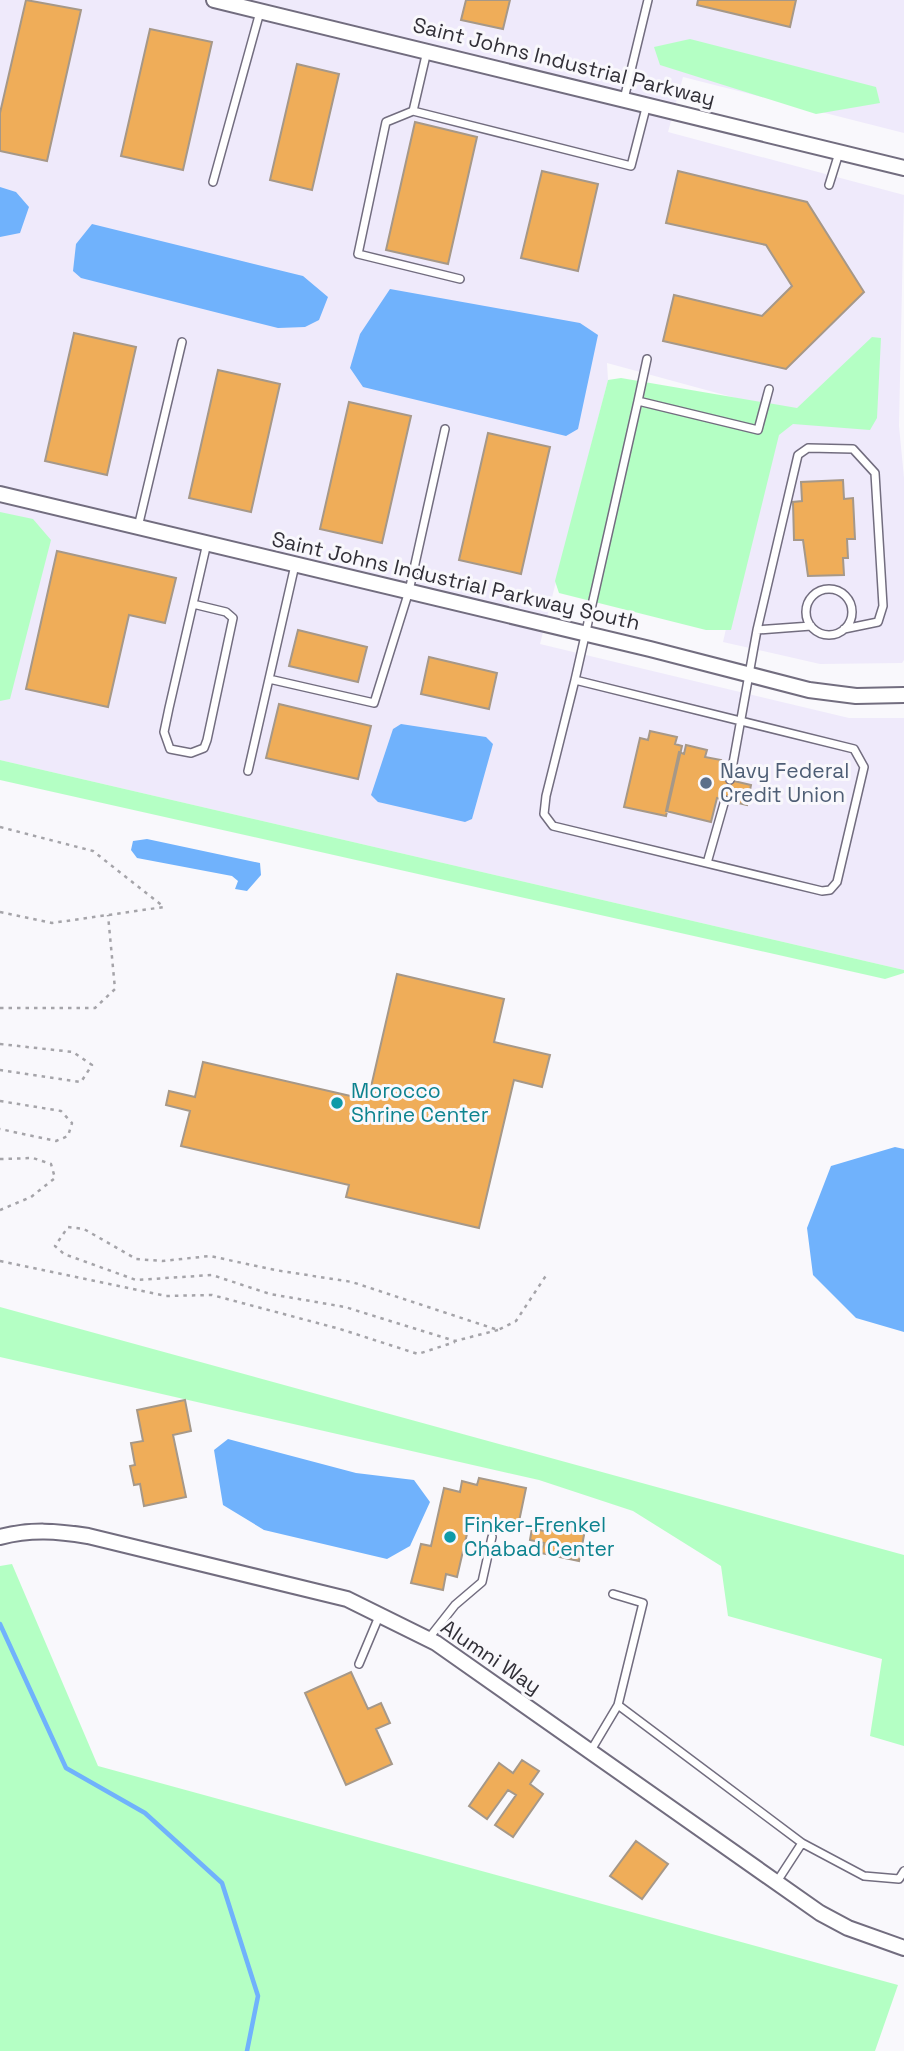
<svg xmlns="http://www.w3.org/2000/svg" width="904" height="2051" viewBox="0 0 904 2051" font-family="'Space Grotesk',sans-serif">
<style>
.built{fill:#efeafb}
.green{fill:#b4ffc4}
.water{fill:#70b2fc}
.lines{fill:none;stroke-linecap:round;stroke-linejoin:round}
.stream{stroke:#70b2fc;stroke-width:4.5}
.building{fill:#efad59;stroke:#a69888;stroke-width:2}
.lane-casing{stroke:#726d7f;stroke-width:10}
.street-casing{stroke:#726d7f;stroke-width:18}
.path{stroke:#a5a4a9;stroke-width:2.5;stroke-dasharray:3.5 5;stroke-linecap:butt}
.lane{stroke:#fff;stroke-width:7}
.street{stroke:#fff;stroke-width:14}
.service-dot{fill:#5c6f8a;stroke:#f9f8fc;stroke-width:2.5}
.culture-dot{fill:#0f9aa8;stroke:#f9f8fc;stroke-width:2.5}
.labels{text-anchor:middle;stroke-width:6;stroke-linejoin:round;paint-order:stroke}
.street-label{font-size:21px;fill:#312f37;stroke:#f9f8fc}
.service-label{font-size:21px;fill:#4e5e75;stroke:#f9f8fc;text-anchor:start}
.culture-label{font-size:21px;fill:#0d838f;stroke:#f9f8fc;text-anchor:start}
</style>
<rect width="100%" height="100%" fill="#f9f8fc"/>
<path class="built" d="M0 0H904V133L683 77 668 132 904 195 899 426 904 478V660L902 663 820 664 723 642 776 409 607 363 608 380 540 644 849 718H904V970L0 760Z"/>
<path class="green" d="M690 39 876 87 880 103 816 114 660 65 654 47Z
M872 337 881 338 877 418 870 430 793 424 779 435 731 630H706L559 593 555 581 608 380 621 378 797 408Z
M0 512 33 519 51 540 10 699 0 701Z
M0 760 904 970V973L885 979 0 780Z
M0 1307 904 1555V1746L870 1736 882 1659 728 1616 721 1566 633 1511 539 1480 0 1357Z
M12 1564 98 1766 898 1985 875 2051H0V1566Z"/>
<path class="water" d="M0 187 16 192 29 207 20 233 0 237Z
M92 224 303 276 328 297 319 320 305 327 278 328 81 278 73 271 76 244Z
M390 289 580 323 598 335 578 429 566 436 363 387 350 368 360 334Z
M401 724 486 737 493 744 472 819 465 822 378 802 371 795 393 729Z
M147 839 260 863 261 875 247 891 235 889 238 881 232 876 137 858 131 850 133 841Z
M895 1147 904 1149V1332L856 1318 813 1275 807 1228 831 1166Z
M228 1439 356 1473 414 1480 430 1502 410 1546 387 1559 264 1530 223 1505 214 1450Z"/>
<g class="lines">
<path class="stream" d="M0 1624 66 1768 145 1813 222 1883 258 1996 247 2051"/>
</g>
<path class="building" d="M26 0 81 10 47 161 0 151V113Z
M466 0H510L503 29 461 20Z
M698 0H796L790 27 697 5Z
M150 29 212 42 183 170 121 156Z
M297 64 339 74 312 190 270 180Z
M415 122 477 137 448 264 386 250Z
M542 171 598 184 578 271 521 258Z
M678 171 807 202 864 292 786 369 663 341 674 295 762 316 792 286 766 245 666 223Z
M74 333 136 347 107 475 45 461Z
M218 370 280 384 251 512 189 498Z
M349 402 411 416 382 543 320 529Z
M488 433 550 447 521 574 459 560Z
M843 480 844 499 853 498 855 539H847L848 558H843L844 575 808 576 803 540H794L793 502 802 501 801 482Z
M57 551 176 578 165 623 129 615 108 707 26 689Z
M298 630 367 647 358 682 289 666Z
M429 657 497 673 489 709 421 694Z
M279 704 371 726 358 779 266 758Z
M650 731 677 737 675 744 682 746 666 816 624 807 640 738 648 740Z
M686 745 707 750 705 757 721 760 720 764 724 765 721 778 751 785 747 805 717 798 711 822 666 811 679 752 684 754Z
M397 974 504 999 494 1042 550 1055 542 1087 514 1080 479 1228 346 1197 349 1185 181 1146 190 1111 166 1105 169 1091 195 1097 203 1062 368 1100Z
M185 1400 191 1431 173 1435 186 1497 144 1506 140 1484 134 1485 130 1466 135 1465 131 1443 143 1441 137 1410Z
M479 1478 526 1488 517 1531 470 1521 457 1577 446 1574 443 1590 411 1583 421 1544 431 1546 444 1488 460 1492 462 1481 477 1485Z
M549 1522 585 1530 579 1561 541 1553 544 1543 530 1540 532 1528 547 1532Z
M351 1672 368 1709 381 1703 390 1723 376 1729 392 1764 346 1785 305 1693Z
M522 1760 539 1771 530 1784 543 1794 513 1837 495 1825 516 1795 508 1790 487 1819 469 1806 499 1763 513 1773Z
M636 1841 668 1864 642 1899 610 1876Z"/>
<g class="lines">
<defs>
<path id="lane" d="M427 51 413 111 631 166 647 104
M624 99 648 0
M413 111 386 122 358 254 460 279
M213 182 260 12
M829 185 839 153
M638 401 647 359
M138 527 182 342
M806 612a23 23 0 1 1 46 0a23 23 0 1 1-46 0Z
M193 604 226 612 233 618 207 740 204 748 191 753 170 749 164 732 169 708 207 543
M757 630 811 626
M269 679 374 703 409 591 445 429
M575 680 546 796 544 814 553 826 822 891 830 890 837 882 864 767 854 749 575 680 638 401 758 430 769 389
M248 771 295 565
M730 780 757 630 798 455 808 448 853 449 875 473 883 606 878 622 844 629
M707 863 725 800
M429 1638 455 1605 482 1582 492 1537
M359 1664 380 1614
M618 1705 802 1843 864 1876 899 1879 904 1871
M590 1752 618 1705 643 1603 613 1594
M776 1883 802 1843"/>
<path id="street" d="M214 0 904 168
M0 494 650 649 809 690 856 696 904 695
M0 1537C31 1529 57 1531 88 1536L347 1599 436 1643 820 1913 848 1928 904 1948"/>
</defs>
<use href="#lane" class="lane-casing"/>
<use href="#street" class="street-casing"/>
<path class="path" d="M0 827 93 851 164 907
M0 912 52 923 164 907
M0 1008H95L115 989 108 915
M0 1044 73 1052 92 1065 81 1082 0 1070
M0 1101 61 1111 72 1123 68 1136 56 1141 0 1129
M0 1159 33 1158 51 1164 55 1178 31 1197 0 1210
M0 1261 166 1296 212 1295 340 1329 418 1354 455 1342
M498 1330 455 1341 345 1307 270 1294 212 1275 136 1280 64 1254 55 1246 68 1227 84 1229 136 1259 162 1261 210 1256 275 1270 352 1282 498 1330 516 1321 547 1274"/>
<use href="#lane" class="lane"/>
<use href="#street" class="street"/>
</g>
<circle class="service-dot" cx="706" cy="783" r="7"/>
<g class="culture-dot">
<circle cx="337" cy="1103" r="7"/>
<circle cx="450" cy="1537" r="7"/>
</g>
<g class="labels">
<g class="street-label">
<text transform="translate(564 62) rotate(14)" y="7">Saint Johns Industrial Parkway</text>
<text transform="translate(456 581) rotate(13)" y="7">Saint Johns Industrial Parkway South</text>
<text transform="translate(491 1657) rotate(34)" y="7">Alumni Way</text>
</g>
<g class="service-label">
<text x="720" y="778">Navy Federal<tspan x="720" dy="24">Credit Union</tspan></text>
</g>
<g class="culture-label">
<text x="351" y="1098">Morocco<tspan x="351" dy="24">Shrine Center</tspan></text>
<text x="464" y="1532">Finker-Frenkel<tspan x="464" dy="24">Chabad Center</tspan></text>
</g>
</g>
</svg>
